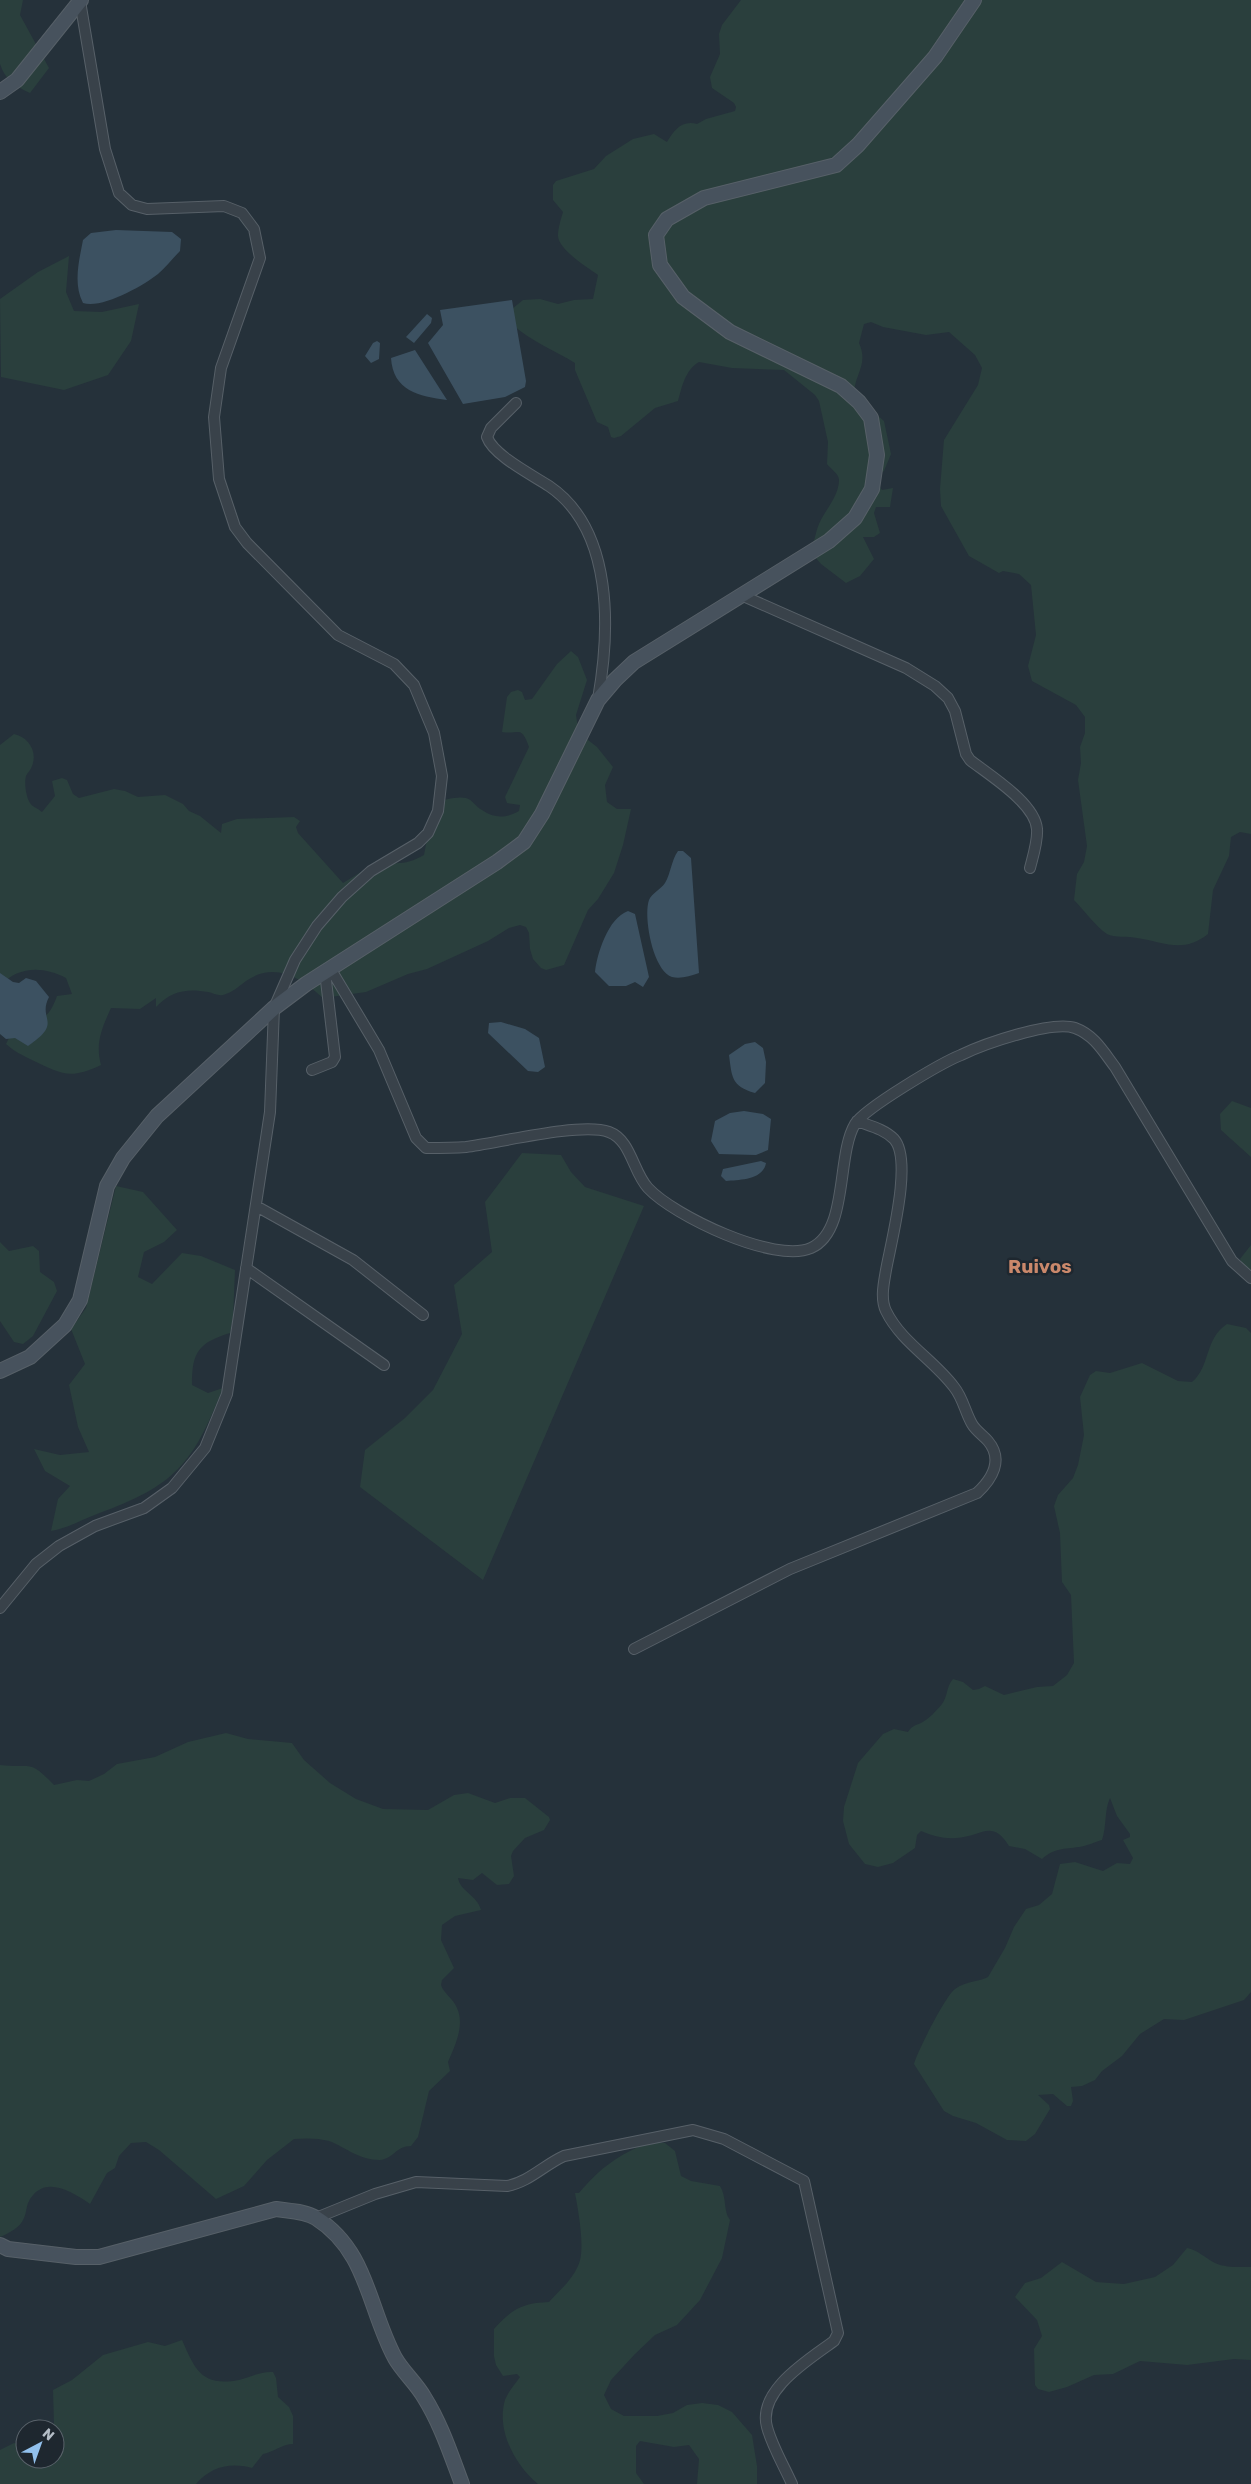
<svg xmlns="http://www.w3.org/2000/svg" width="1251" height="2484" viewBox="0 0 1251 2484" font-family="Rubik,sans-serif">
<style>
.green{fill:#2a3f3d}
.water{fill:#3c5161}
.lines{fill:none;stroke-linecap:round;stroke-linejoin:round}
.street-casing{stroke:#576068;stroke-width:12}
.secondary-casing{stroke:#576068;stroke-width:16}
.street{stroke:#39424a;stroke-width:10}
.secondary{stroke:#47525d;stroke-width:14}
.labels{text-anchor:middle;stroke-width:5;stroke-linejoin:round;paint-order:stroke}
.district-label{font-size:19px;font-weight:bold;fill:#ca886b;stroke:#1e272f}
</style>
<rect width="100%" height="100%" fill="#25313a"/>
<path class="green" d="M0 0H23L20 15 49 68 30 93C15 86 5 80 0 64Z
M741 0H1251V834L1240 832 1231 837 1229 856 1213 890 1208 934C1183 954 1164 942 1137 938 1129 936 1114 938 1107 934 1095 926 1084 910 1074 900L1077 874 1084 862 1087 846 1078 780 1081 763 1080 747 1085 733V717L1076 705 1032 681 1028 666 1036 635 1031 585 1019 574 1003 571 999 573 969 556 941 506 940 489 944 440 978 385 982 368 975 355 949 332 926 335 883 327 871 322 864 324 859 343C869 365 854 374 854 395L884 421 891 454 884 471 876 477 875 481 882 490 893 488 890 507H876L874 513 880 533 874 537H863L874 559 860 576 846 583 821 564 810 551C815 542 815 533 819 524 825 510 839 496 839 480 839 474 831 469 827 464L828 442 819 401 815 395 784 370 732 368 699 362C685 370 682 387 678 401L655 408 621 436 614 438 611 437 608 427 597 422 575 370V363C554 350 532 342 513 325L512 309 523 300 540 299 558 304 574 300 593 299 598 275C587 267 559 250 558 236 558 228 561 219 563 212L553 200V185L556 181 594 169 606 156 633 139 654 134 667 142C674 130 682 120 697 124L706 119 735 111 736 107 734 103 712 88 710 77 720 54 719 34 722 25Z
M69 256 66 292 74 311 102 312 139 304 131 341 108 375 64 390 1 377 0 299 38 272Z
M571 651 578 657 587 680 576 715 578 728 583 736 597 747 613 767 605 785 607 802 617 809H631L623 845 614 873 598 899 588 910 564 965 546 970 541 968 533 959 530 949 529 933 526 927 520 925 509 928 488 941 427 969 408 974 366 992 323 998C301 978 275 961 246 981 238 987 233 992 223 995 218 996 213 993 208 992 187 988 171 991 156 1007V998L140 1009 111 1008C102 1028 95 1043 101 1065 69 1080 62 1074 32 1060 22 1055 15 1052 6 1044L13 1030C37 1022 48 1022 57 996L72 994 66 978C43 966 18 966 0 986V745L14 734C28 737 38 751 32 766 31 770 27 773 26 776 24 783 26 797 30 803 32 807 38 808 42 812L55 796 52 781 62 778 67 780 73 794 79 798 114 789 125 791 138 797 165 795 183 804 189 811 200 816 221 833 222 824 237 819 294 817 300 821 296 827 298 833 343 883 379 861C397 865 408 864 424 855L434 802C444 800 457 796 466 798 473 800 476 807 482 810 495 819 506 818 519 811L520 805 507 803 505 797 529 747C521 724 519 735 502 732L507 697 511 692 518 690 522 692 525 700 532 699 557 664Z
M1232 1101 1251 1108V1157L1221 1130 1220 1114Z
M522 1153 561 1155 571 1172 585 1187 644 1206 483 1580 360 1487 365 1450 405 1418 433 1390 462 1334 454 1285 492 1252 485 1202Z
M116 1186 143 1192 177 1230 164 1242 144 1252 138 1277 152 1284 182 1253 201 1256 235 1270 233 1318 230 1333C198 1343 192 1352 192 1385L208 1393 223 1388C192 1465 176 1485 97 1514 81 1520 68 1528 51 1531L58 1499 70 1486 45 1471 34 1449 60 1455 89 1452 78 1427 69 1385 85 1364 71 1329 86 1308Z
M0 1242 9 1251 33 1246 39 1251 40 1272 54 1282 57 1291 33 1336 23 1344 14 1342 0 1321Z
M1251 1245V1286L1240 1259Z
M1227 1324 1246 1328 1251 1333V1992L1244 2000 1184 2020 1164 2019 1140 2034 1122 2056 1102 2071 1095 2080 1082 2086 1071 2087 1073 2101 1071 2106H1067L1053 2094 1038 2095 1049 2105 1050 2109 1035 2134 1026 2141 1007 2140 976 2123 953 2116 944 2111 914 2064C917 2052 946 1995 955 1989 966 1981 982 1981 988 1977L1005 1948 1014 1927 1026 1909 1039 1905 1052 1894 1060 1864 1075 1862 1103 1871 1117 1863 1130 1864 1133 1858 1123 1840 1130 1837V1834L1117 1816 1110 1798C1104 1811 1107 1825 1102 1840 1095 1842 1087 1846 1079 1847 1064 1849 1054 1848 1042 1859L1025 1849 1009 1846C992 1818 981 1837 956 1838 944 1839 933 1836 921 1831L917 1835 915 1848 893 1863 878 1867 865 1864 849 1844 843 1821 844 1807 858 1763 883 1734 894 1729 908 1732C912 1726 914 1726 921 1723 929 1719 936 1711 942 1704 948 1696 946 1687 953 1679L963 1682 973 1690 979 1689 985 1686 1004 1695 1037 1687 1053 1686 1067 1675 1074 1663 1071 1595 1062 1582 1060 1533 1054 1506 1058 1495 1073 1478 1078 1465 1084 1435 1080 1397 1090 1375 1096 1371 1110 1373 1142 1363 1178 1381 1192 1382C1211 1366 1204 1339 1227 1324Z
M226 1733 248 1739 292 1743 304 1760 330 1783 356 1799 383 1809 428 1810 454 1795 468 1793 495 1803 510 1798H525L549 1817 550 1820 544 1830 525 1838 513 1851 511 1856 514 1876 509 1884 497 1885 482 1873 473 1880 458 1878C460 1891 477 1895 481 1910L455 1916 442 1925 441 1940 454 1968 442 1980 441 1985C444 1994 453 1998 457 2008 465 2025 455 2046 448 2062L450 2071 429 2091 418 2137 411 2146C396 2146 393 2159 380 2160 359 2160 347 2148 329 2141 319 2138 305 2138 294 2139L267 2160 244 2186 216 2199 159 2150 146 2142 131 2143 119 2156 115 2168 107 2173 90 2204C70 2190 42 2174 28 2203 26 2208 26 2214 24 2218 20 2228 9 2233 0 2237V1765C33 1769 28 1758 54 1785L77 1780 89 1781 104 1774 117 1764 155 1757 188 1742Z
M650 2142 665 2143 675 2151 681 2176 691 2181 720 2186C727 2197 723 2211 730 2220L722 2258 700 2300 677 2325 655 2335 635 2354 611 2380 604 2395 611 2409 624 2416H657L673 2413 687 2405 702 2403 718 2405 732 2412 752 2435 757 2466V2484H697L699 2459 689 2445 674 2447 640 2441 636 2446V2473L644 2484H538C515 2465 496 2430 505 2400 508 2392 515 2384 520 2377L517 2374 503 2376 496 2365 494 2356V2329C512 2309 522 2303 549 2302 559 2291 572 2280 578 2266 586 2250 578 2210 575 2193H579C601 2167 618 2155 650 2142Z
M1187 2248C1198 2250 1205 2258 1215 2263 1226 2268 1239 2267 1251 2267V2360L1234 2359 1187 2365 1140 2361 1113 2374 1094 2375 1067 2387 1049 2392 1038 2389 1035 2385 1034 2349 1042 2336 1037 2320 1015 2297 1025 2283 1041 2278 1062 2262 1096 2282 1124 2284 1155 2277 1173 2265Z
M182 2340C195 2369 201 2387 239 2380 250 2377 261 2371 273 2372L276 2378 278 2397 289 2407 293 2416V2444C282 2444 274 2452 263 2454L252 2468C229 2462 211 2467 196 2484H0V2450L14 2443 25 2445V2459H55L53 2390 72 2380 103 2355 148 2342 165 2346Z"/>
<path class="water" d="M116 230 172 232 181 239 180 251C173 258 166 267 158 274 143 286 102 309 83 303 73 284 79 261 83 240L91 233Z
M512 300 526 381 525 387 505 397 463 404 428 343 443 325 440 310Z
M427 314 432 318 431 323 414 343 406 337Z
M377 341 380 343 379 359 371 363 365 356 373 343Z
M415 350 447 400C419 396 393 391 391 358Z
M678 851H683L691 858 699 973C690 976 681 979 672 977 653 971 643 917 649 900 652 893 661 889 665 883 671 873 671 861 678 851Z
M628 911 635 914 649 977 643 987 635 982 626 986H609L595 972C597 954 608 918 628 911Z
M0 973 13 982 19 983 26 978 36 981 49 997C37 1020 64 1022 28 1046L15 1038 6 1039 0 1034Z
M501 1022 525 1029 539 1038 545 1067 538 1072 528 1071 488 1033 489 1023Z
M755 1042 763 1048 766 1062 765 1083 755 1093C731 1086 732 1077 729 1055L745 1044Z
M744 1111 763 1114 771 1119 768 1150 756 1155 719 1154 711 1141 715 1121 730 1113Z
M761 1161 766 1163C763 1180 740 1180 726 1181L721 1176 723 1169Z"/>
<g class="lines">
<defs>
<path id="street" d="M516 403 491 428 487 437C493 455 532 475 549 486 614 530 610 631 598 699
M741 595 906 668 935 686 948 698 955 711 966 754 970 760C989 775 1035 803 1037 829 1038 841 1033 856 1030 868
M330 968 379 1050 416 1138 426 1148C439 1148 453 1148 466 1147 498 1143 581 1122 609 1132 631 1140 633 1172 648 1188 674 1216 775 1264 811 1248 849 1231 836 1156 855 1124 865 1108 941 1063 961 1055 984 1044 1052 1020 1075 1028 1094 1035 1103 1051 1115 1067L1232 1261 1251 1278
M312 1070 332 1062 335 1057 325 972
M256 1206 353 1260 423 1315
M246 1268 384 1365
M0 1608 36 1564 59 1546 95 1526 144 1508 172 1488 205 1448 227 1394 270 1112 274 1008 295 960 317 926 342 897 371 871 418 843 428 833 438 811 442 776 434 733 414 685 394 664 338 635 247 543 235 527 219 479 214 417 221 368 260 258 254 229 242 213 224 206 147 209 132 205 119 193 105 149 80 1
M634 1649 790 1569 977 1493C992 1479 1004 1460 988 1441 983 1435 976 1431 972 1424 965 1412 963 1398 954 1387 934 1360 901 1342 886 1311 880 1299 884 1282 886 1270 891 1242 913 1160 894 1139 884 1129 870 1126 857 1121
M316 2218 375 2194 416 2182 507 2186C529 2182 544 2165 564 2156L693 2130 724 2139 804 2181 838 2333 834 2341C810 2359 757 2390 767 2427 772 2446 784 2466 792 2484"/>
<path id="secondary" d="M0 92 17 80 81 0
M0 1371 30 1357 65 1325 80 1300 107 1186 123 1158 157 1116 274 1008 306 984 497 862 524 842 542 814 598 700 615 680 634 662 829 541 855 518 872 489 877 455 871 418 859 402 841 386 730 332 683 297 660 265 656 235 667 219 704 198 836 165 858 145 935 57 974 0
M0 2245 8 2249 76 2257H99L276 2209C289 2211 305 2211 316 2218 368 2251 368 2308 395 2358 403 2372 416 2383 424 2397 441 2424 451 2455 462 2484"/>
</defs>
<use href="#street" class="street-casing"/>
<use href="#secondary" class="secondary-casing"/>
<use href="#street" class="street"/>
<use href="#secondary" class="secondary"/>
</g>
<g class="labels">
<g class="district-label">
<text x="1040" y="1273">Ruivos</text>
</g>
</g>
<g transform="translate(40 2444) rotate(41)"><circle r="24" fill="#1e272f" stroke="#5a636b"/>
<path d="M0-4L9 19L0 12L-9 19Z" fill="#92c1ed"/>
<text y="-8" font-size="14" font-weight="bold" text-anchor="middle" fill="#b4bdc6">N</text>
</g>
</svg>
